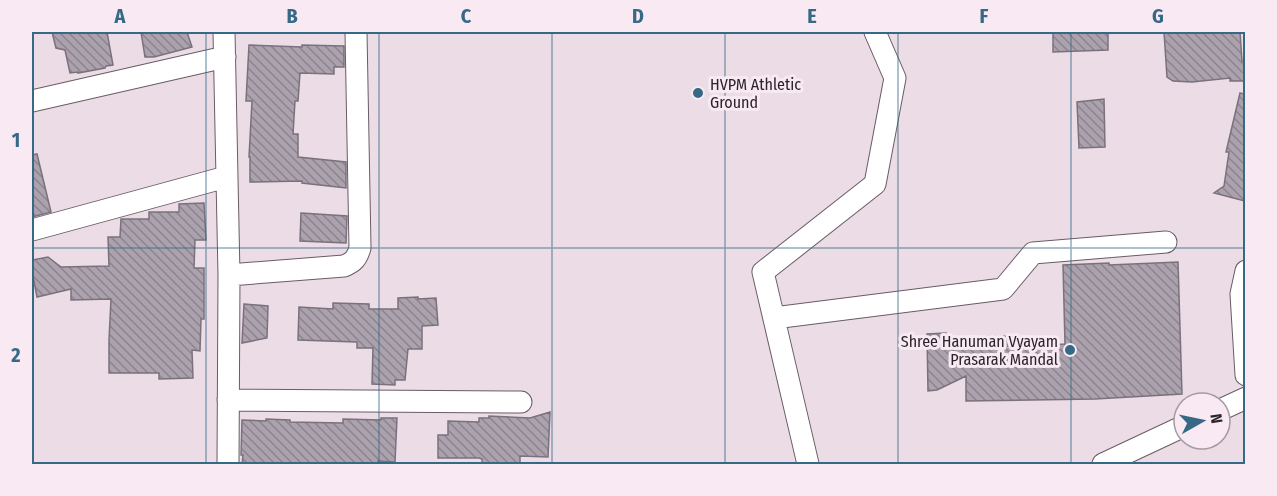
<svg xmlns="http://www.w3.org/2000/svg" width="1277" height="496" viewBox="0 0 1277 496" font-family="'Fira Sans Condensed',sans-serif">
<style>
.building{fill:url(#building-back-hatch);stroke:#7a717d;stroke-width:1.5}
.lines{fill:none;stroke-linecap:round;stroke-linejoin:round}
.street-casing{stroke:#695c65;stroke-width:23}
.street{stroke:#fff;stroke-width:21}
.grid{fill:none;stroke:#356986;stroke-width:1.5;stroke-opacity:0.55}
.poi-dot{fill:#356986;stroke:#f8e9f3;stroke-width:2}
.labels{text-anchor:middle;stroke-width:6;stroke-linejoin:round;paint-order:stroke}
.poi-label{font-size:16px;fill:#2b2529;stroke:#f8e9f3;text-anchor:start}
.neatline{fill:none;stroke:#356986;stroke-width:2}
.grid-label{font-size:20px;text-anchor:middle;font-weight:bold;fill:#356986}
</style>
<defs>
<pattern id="building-back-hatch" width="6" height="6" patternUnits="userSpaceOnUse" patternTransform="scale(1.5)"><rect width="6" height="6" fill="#aba2ae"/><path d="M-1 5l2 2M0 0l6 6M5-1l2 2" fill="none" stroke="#8b848e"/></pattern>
</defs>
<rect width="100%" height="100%" fill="#ebdce6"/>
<path class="building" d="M52 32H107L113 65 106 66 105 68 78 73V72L70 73 65 50 56 48Z
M141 32H187L192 47 154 57H145Z
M1053 32H1108V50L1053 52Z
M1164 32H1223L1224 33 1240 32 1242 61H1245V81H1230V78L1192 82 1173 81 1167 77Z
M249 45 302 47V45L344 46V67H334V74L300 73 298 101H295L293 134H298V157L346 162V188L302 183V181L250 182V157H249L252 101H246Z
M1240 93 1245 94V201L1214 193 1224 186 1229 152H1226Z
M1104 99 1105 147 1079 148 1077 102Z
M37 154 51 212 32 217V155Z
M204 203 206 240H195L194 268H204V319H201L200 351 192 350 193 378 159 379V373H109V340L111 299 71 300V289L37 297 32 271V260L48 257 61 267 109 266 108 237H120L121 219H149V212H179V204Z
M301 213 347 216 346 243 300 241Z
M1178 262 1182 394 1095 399 966 401V376L937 390 928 391 927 334 946 333V338L1009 336 1008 346 1065 344 1063 265 1109 263V265Z
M418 297V299L436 298 438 325 422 326V349H408L405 380H395V385L372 384 373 348H357V342L298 340 299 307 333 309V303L369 304V309H398V298Z
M244 304 268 306 267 338 242 343Z
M550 412 548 457 520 456V465H482V459L479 458H438V435H448V421L479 422V418H489V416L530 418Z
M381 418H397L395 462 378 461V464L354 463V465H242L243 455H241L242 420 266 421V419L290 420V422L343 423V419L381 420Z"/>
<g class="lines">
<defs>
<path id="street" d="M224 32 229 275 228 464
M32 101 225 57
M32 230 226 177
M1246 271 1241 294 1246 375
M229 275 344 266C354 262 357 258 360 248L356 32
M774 318 1003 289 1033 253 1166 242
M228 400 521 402
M1220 410 1246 398
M808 464 763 272 875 184 895 78 875 32
M1103 464 1184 426"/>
</defs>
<use href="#street" class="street-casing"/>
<use href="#street" class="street"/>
</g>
<path class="grid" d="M206 32V464M379 32V464M552 32V464M725 32V464M898 32V464M1071 32V464M32 248H1246"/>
<g class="poi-dot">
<circle cx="698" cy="93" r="6"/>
<circle cx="1070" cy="350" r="6"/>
</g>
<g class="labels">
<g class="poi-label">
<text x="710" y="90">HVPM Athletic<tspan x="710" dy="18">Ground</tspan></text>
<text x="1058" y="347" text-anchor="end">Shree Hanuman Vyayam<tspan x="1058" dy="18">Prasarak Mandal</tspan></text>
</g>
</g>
<rect width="1277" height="496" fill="none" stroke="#f8e9f3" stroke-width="66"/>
<g transform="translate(1202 421) rotate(81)"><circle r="28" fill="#f8e9f3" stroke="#a69ba2" stroke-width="1.5"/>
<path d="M0-4.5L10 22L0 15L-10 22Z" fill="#356986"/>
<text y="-9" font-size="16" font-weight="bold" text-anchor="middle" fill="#2b2529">N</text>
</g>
<rect x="33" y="33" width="1211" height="430" class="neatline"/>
<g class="grid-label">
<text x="120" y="23">A</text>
<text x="292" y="23">B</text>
<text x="466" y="23">C</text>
<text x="638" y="23">D</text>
<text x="812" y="23">E</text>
<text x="984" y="23">F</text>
<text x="1158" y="23">G</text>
<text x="16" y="147">1</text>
<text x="16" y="362">2</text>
</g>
</svg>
